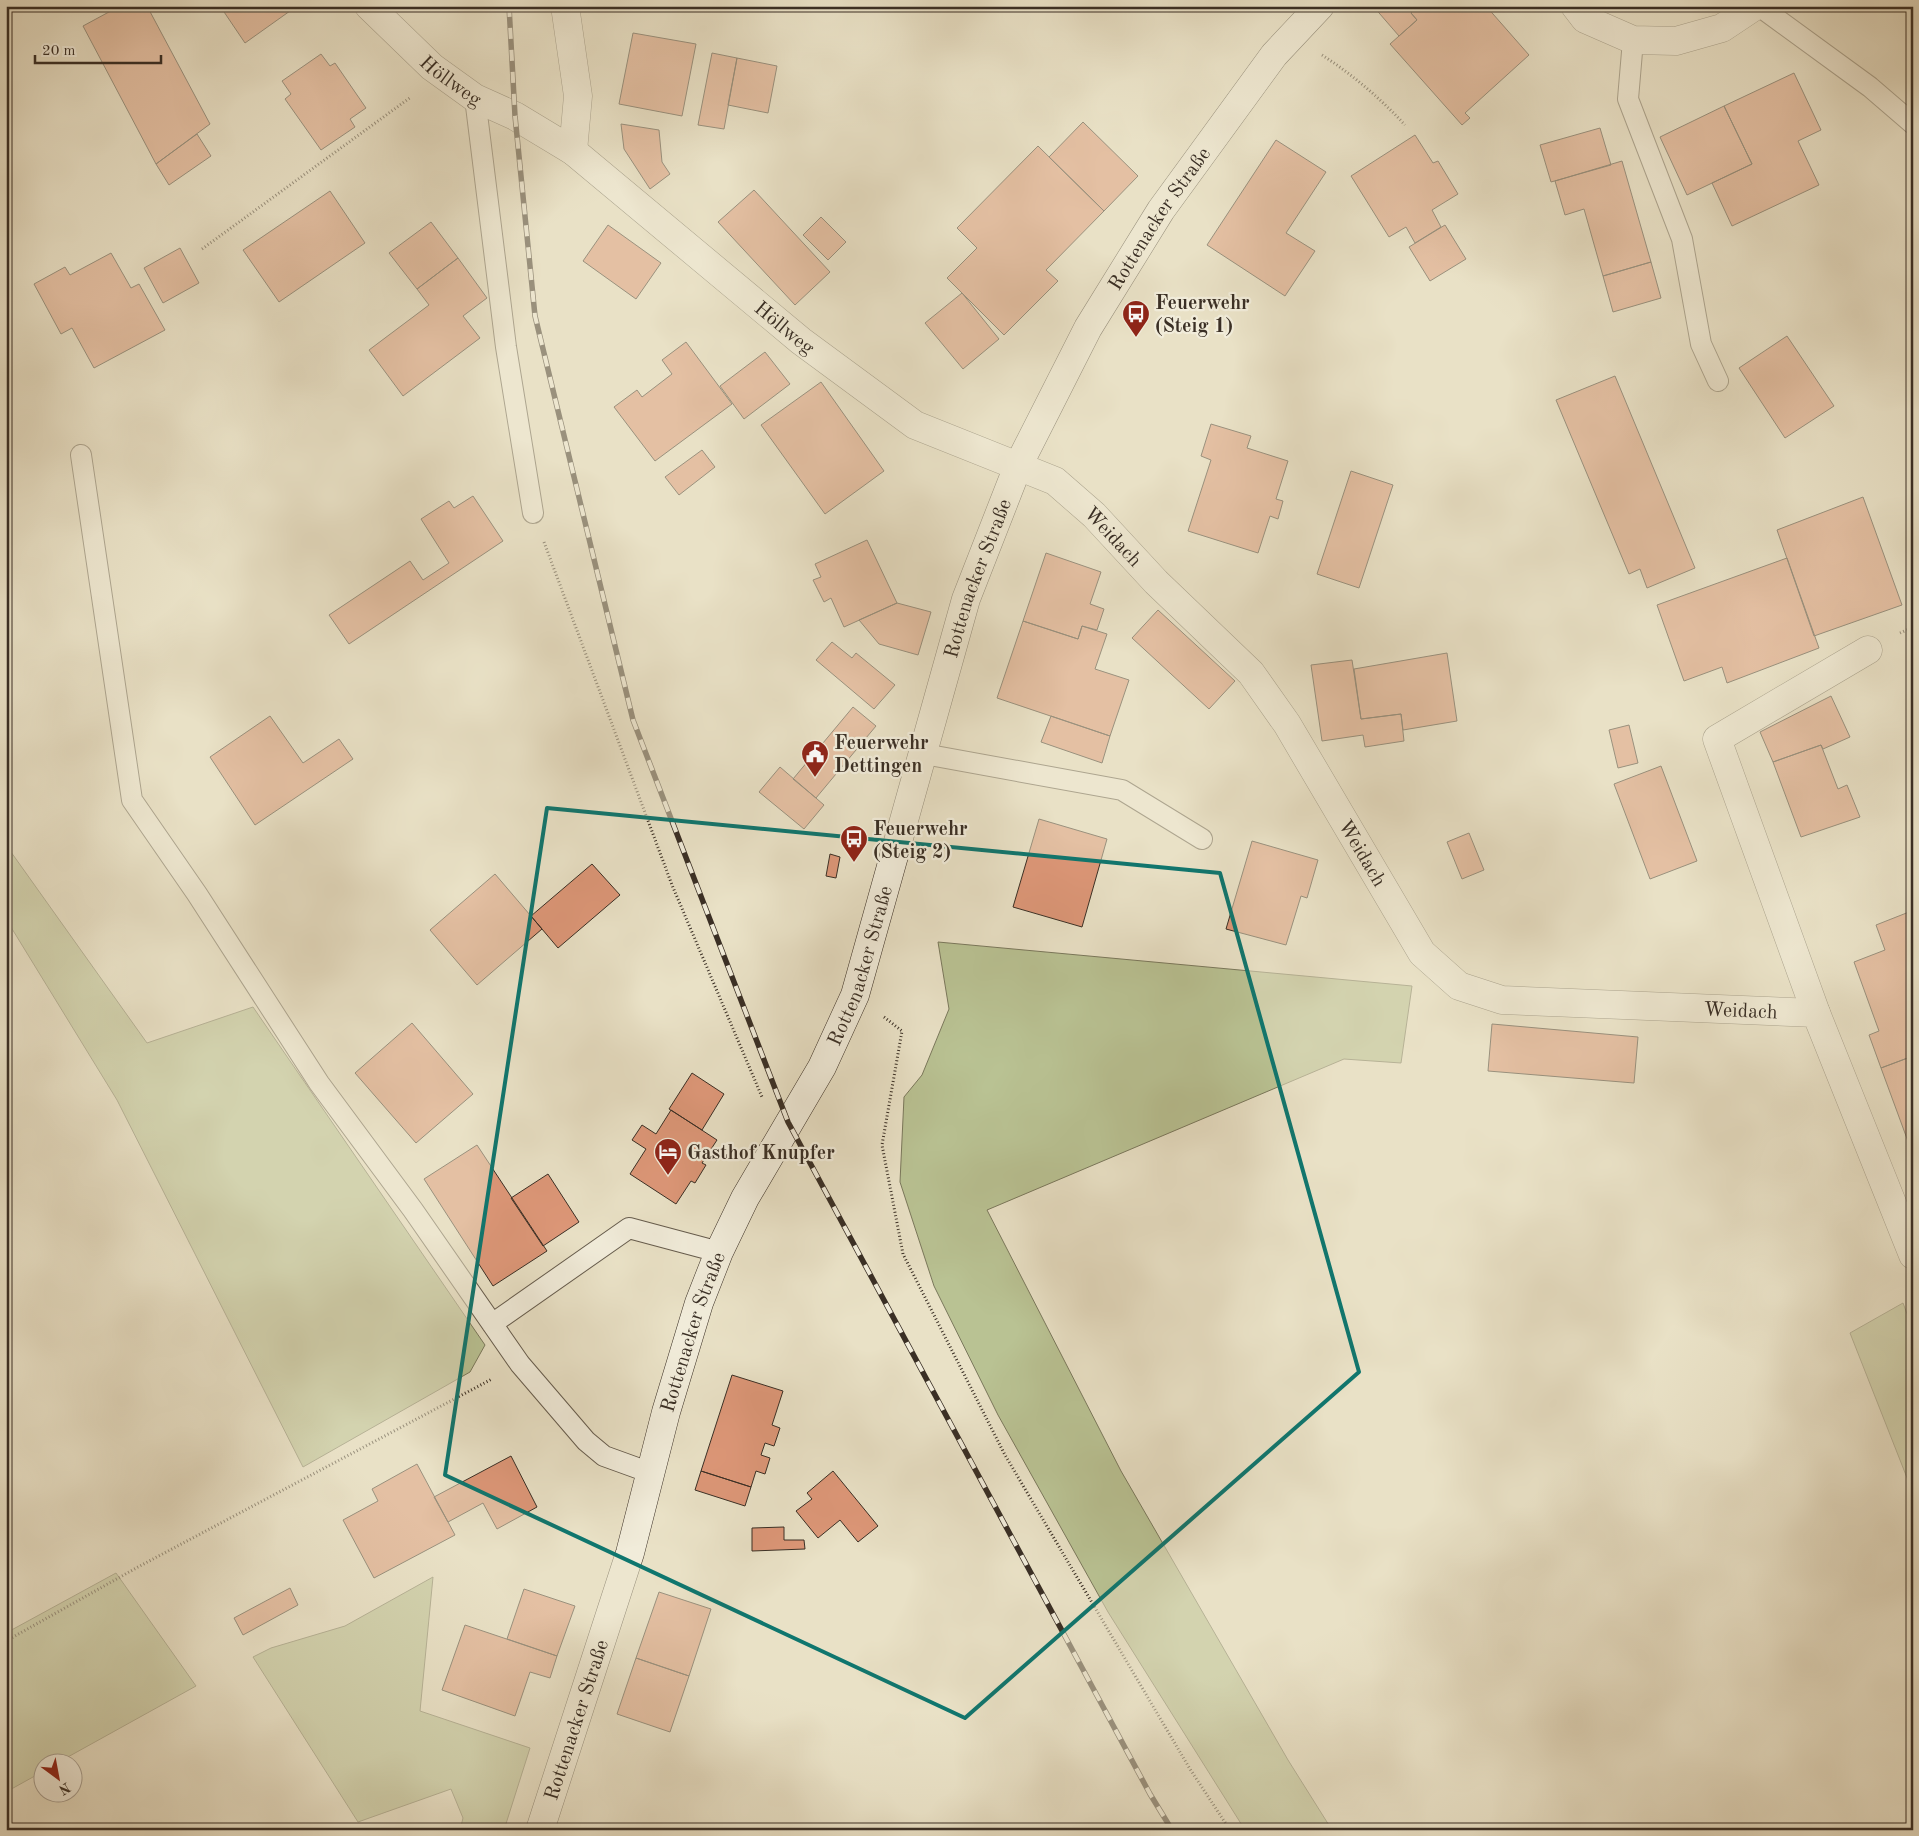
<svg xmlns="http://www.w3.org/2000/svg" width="1919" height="1836" viewBox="0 0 1919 1836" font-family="'Old Standard TT',serif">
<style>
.green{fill:#b9c293;stroke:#7a785c}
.building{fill:#dd9778;stroke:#3a2f25}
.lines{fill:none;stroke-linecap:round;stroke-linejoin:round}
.service-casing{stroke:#665c4d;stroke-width:22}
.minor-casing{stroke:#665c4d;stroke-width:29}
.secondary-casing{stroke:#3a2f25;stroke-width:29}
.path{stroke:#3a2f25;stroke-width:3;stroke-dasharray:1 2.5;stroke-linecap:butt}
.service{stroke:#f1ecda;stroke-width:20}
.minor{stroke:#f1ecda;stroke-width:28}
.secondary{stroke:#f1ecda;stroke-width:28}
.rail-casing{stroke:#3a2f25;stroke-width:5.5}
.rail{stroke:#f1ecda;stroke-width:4;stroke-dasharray:11;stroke-linecap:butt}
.marked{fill:none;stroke:#0f766e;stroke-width:4;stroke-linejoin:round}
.labels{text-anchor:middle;stroke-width:4.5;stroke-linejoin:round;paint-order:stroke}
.street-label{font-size:20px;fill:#3a2f25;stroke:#f1ecda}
.poi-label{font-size:20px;font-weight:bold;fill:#3a2f25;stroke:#f1ecda;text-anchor:start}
</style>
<rect width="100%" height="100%" fill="#e9e1c6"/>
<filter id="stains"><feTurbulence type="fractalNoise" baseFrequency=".004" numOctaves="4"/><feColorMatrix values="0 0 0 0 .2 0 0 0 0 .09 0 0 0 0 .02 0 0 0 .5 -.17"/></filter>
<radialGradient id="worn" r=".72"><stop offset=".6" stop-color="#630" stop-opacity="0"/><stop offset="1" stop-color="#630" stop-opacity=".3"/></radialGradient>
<path class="green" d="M6 845 147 1043 253 1007 485 1345 470 1372 303 1467 117 1100 6 919Z
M938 942 1412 986 1401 1063 1344 1059 987 1210 1121 1471 1288 1760 1332 1830H1245L1108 1612 998 1415 934 1286 900 1182 904 1097 922 1075 949 1009Z
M1903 1303 1913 1330V1493L1850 1333Z
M116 1573 196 1686 57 1763 42 1764V1772L6 1792V1633Z
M433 1577 420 1711 530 1748 504 1830H460L463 1818 451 1789 358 1822 253 1657 271 1648 345 1626Z"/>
<path class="building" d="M120 6H147L210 124 156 164 83 26Z
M220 6H297L245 43Z
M1373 6H1418L1411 13 1417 20 1399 36Z
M1418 6H1486L1529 55 1465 113 1470 118 1462 125 1390 44 1417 20 1411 13Z
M633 33 696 44 682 116 619 104Z
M712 53 737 58 724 129 698 125Z
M321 54 330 66 335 63 366 108 350 119 355 127 321 150 285 99 291 94 282 81Z
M737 58 777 66 768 113 728 105Z
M1794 73 1821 130 1798 141 1819 185 1732 226 1712 183 1752 164 1724 106Z
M1724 106 1752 164 1687 195 1660 137Z
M1083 122 1138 176 1104 211 1049 157Z
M621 124 659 130 662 162 670 174 650 189 624 149Z
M1600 128 1611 165 1551 182 1540 145Z
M197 134 211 156 169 185 156 164Z
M1415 135 1433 163 1438 161 1458 194 1432 210 1441 227 1415 243 1406 227 1389 237 1351 176Z
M1276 140 1326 172 1286 233 1315 251 1285 296 1207 245Z
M1038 146 1104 211 1046 270 1058 281 1004 335 947 278 977 248 957 228Z
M1622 161 1651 262 1603 276 1584 209 1565 215 1555 181Z
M754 190 830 272 795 305 718 222Z
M330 191 365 243 279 302 243 250Z
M821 217 846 242 828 260 803 235Z
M431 222 458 258 417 289 389 253Z
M608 225 661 263 636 299 583 261Z
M1445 225 1466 259 1430 281 1409 247Z
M180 248 199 283 163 303 144 268Z
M111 253 131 288 139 284 165 330 94 368 72 328 61 334 34 284 65 267 70 275Z
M458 258 487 298 463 316 480 338 403 396 369 350 429 305 417 289Z
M1651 262 1661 298 1613 312 1603 276Z
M962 293 999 339 963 369 925 323Z
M1787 336 1834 406 1785 438 1739 368Z
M686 342 732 404 655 461 614 407 637 390 642 397 672 374 662 360Z
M765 352 790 384 744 419 720 386Z
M1615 376 1695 568 1647 588 1640 569 1629 574 1556 400Z
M821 382 884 471 825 514 761 425Z
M1211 424 1251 436 1247 448 1288 461 1276 499 1283 501 1278 519 1270 516 1258 553 1188 531 1211 460 1201 456Z
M702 450 715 467 679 495 665 477Z
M1351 471 1393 485 1359 588 1317 574Z
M473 496 503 541 349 644 329 615 410 561 423 580 449 563 421 519 449 501 454 508Z
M1863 497 1902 605 1814 636 1777 530Z
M867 540 897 603 844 627 831 598 824 602 813 580 821 577 815 564Z
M1046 553 1101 572 1090 604 1104 609 1097 630 1082 626 1078 639 1023 621Z
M1787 558 1819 648 1727 683 1722 667 1684 681 1657 605Z
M897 603 931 612 918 655 879 644 859 620Z
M1158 610 1235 681 1209 709 1132 638Z
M1023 621 1078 639 1082 626 1107 634 1095 669 1129 680 1110 736 997 698Z
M832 642 852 658 856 653 895 685 874 709 816 660Z
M1447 653 1457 721 1403 730 1401 714 1361 719 1354 669Z
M1352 660 1361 719 1401 714 1404 741 1365 747 1363 735 1322 741 1311 665Z
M1831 696 1850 737 1823 749 1821 745 1773 762 1760 732Z
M853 707 876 726 816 798 793 779Z
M270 716 303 763 339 739 353 759 255 825 210 757Z
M1051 716 1110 736 1102 763 1041 742Z
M1629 725 1638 763 1618 768 1609 730Z
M1821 745 1838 789 1847 785 1860 817 1801 837 1773 762Z
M1661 766 1697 861 1650 879 1614 784Z
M780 767 824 805 804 829 759 792Z
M1039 819 1107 839 1082 927 1013 907Z
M1469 833 1484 870 1462 879 1447 842Z
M1252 841 1318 860 1307 898 1301 896 1286 945 1226 929Z
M830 854 840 857 836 878 826 876Z
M592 864 620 895 558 948 531 916Z
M495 874 542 929 477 985 430 930Z
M1909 912 1913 924V1056L1881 1068 1869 1035 1879 1031 1854 962 1885 950 1876 925Z
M412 1023 473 1094 416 1143 355 1073Z
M1492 1024 1638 1037 1634 1083 1488 1071Z
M1913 1056V1155L1881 1068Z
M692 1073 724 1094 702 1130 669 1109Z
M671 1110 717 1140 702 1163 706 1165 695 1183 691 1181 676 1204 630 1174 646 1149 632 1140 642 1125 656 1134Z
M477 1145 547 1251 493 1286 424 1179Z
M548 1174 579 1222 543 1246 511 1198Z
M732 1375 783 1391 772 1425 780 1428 774 1446 765 1443 761 1455 770 1458 765 1474 756 1471 751 1487 701 1471Z
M511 1456 537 1507 497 1529 483 1503 448 1522 434 1497Z
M417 1464 455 1535 374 1578 343 1520 378 1501 372 1489Z
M701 1471 751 1487 745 1506 695 1490Z
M833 1471 878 1526 858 1542 840 1520 818 1538 796 1511 812 1499 807 1493Z
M784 1527V1540H804L805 1549 752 1551V1528Z
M290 1588 298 1605 243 1635 234 1618Z
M524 1589 575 1606 557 1656 507 1639Z
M659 1592 711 1609 689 1676 636 1658Z
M465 1625 557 1656 550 1678 530 1672 515 1716 442 1690Z
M636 1658 689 1676 670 1732 617 1714Z"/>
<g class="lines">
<defs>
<path id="service" d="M1759 6 1870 87 1913 124
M1633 40 1628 99 1682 239 1701 344 1718 381
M475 98 506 347 533 513
M81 455 132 800 197 894 319 1083 413 1210 520 1364 586 1441 604 1456 651 1473
M924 754 1122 790 1202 839
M492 1324 629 1228 719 1252"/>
<g id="minor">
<path id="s1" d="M369 6 432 67 475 98 515 116 573 151 801 341 915 425 1055 481 1094 515 1156 582 1251 673 1287 724 1422 953 1459 986 1502 1000 1816 1013 1913 1255"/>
<path d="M565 6 578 96 573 151"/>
<path d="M1575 6 1585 19 1633 40 1676 41 1722 28 1755 6"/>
<path d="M1816 1013 1717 739 1868 650"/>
</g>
<g id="secondary">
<path id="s2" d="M540 1830 630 1553 666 1412 699 1303 719 1252 745 1198 822 1067 855 995 966 599 1018 466 1088 328 1161 210 1274 55 1320 6"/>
</g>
</defs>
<use href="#service" class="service-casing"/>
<use href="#minor" class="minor-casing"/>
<use href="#secondary" class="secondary-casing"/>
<path class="path" d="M1322 55C1353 75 1380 98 1405 125
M202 249 411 97
M544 542 672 885 762 1097
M1900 633 1913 627
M884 1017 902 1031 882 1145 903 1254 1005 1455 1190 1769 1230 1830
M6 1641 138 1567 492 1379"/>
<use href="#service" class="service"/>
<use href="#minor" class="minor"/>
<use href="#secondary" class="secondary"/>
<defs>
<path id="rail" d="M509 6 515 116 535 316 633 720 788 1122 1150 1794 1172 1830"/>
</defs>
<use href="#rail" class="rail-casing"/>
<use href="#rail" class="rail"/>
</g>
<path d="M0 0H1919V1836H0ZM547 808 1220 873 1359 1372 965 1718 445 1475Z" fill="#e9e1c6" fill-opacity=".55" fill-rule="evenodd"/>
<path class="marked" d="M547 808 1220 873 1359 1372 965 1718 445 1475Z"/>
<defs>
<symbol id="bus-pin" viewBox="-11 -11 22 30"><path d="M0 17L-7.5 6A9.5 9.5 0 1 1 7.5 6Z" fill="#8f2418" stroke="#f1ecda"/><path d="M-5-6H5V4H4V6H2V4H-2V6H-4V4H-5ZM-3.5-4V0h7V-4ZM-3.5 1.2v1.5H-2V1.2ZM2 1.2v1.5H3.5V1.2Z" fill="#fff"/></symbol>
<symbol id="civic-pin" viewBox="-11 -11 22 30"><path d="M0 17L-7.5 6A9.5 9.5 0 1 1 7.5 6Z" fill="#8f2418" stroke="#f1ecda"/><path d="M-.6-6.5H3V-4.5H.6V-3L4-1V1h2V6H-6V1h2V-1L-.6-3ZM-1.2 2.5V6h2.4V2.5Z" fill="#fff"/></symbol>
<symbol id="hotel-pin" viewBox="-11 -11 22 30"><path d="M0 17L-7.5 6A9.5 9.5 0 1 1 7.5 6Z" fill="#8f2418" stroke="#f1ecda"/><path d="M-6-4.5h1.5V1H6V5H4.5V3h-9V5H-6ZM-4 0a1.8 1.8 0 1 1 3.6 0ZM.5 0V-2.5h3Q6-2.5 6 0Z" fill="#fff"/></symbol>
</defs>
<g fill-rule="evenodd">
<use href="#bus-pin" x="1120" y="298" width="32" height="43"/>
<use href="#civic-pin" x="799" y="738" width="32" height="43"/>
<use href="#bus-pin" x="838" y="823" width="32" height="43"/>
<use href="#hotel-pin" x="652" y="1136" width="32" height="43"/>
</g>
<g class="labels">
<g class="street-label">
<text dy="7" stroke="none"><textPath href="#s1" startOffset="111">Höllweg</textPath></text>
<text dy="7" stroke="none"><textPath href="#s2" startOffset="1736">Rottenacker Straße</textPath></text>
<text dy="7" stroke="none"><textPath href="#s1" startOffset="528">Höllweg</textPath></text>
<text dy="7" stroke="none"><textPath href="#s1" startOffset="922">Weidach</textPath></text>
<text dy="7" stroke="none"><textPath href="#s2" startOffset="1331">Rottenacker Straße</textPath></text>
<text dy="7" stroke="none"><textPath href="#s1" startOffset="1328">Weidach</textPath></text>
<text dy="7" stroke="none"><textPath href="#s2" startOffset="926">Rottenacker Straße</textPath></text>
<text dy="7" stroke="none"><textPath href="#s1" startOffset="1778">Weidach</textPath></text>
<text dy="7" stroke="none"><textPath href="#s2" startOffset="521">Rottenacker Straße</textPath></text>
<text dy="7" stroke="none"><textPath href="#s2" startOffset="116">Rottenacker Straße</textPath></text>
</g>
<g class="poi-label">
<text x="1155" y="309">Feuerwehr<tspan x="1155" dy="23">(Steig 1)</tspan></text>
<text x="834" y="749">Feuerwehr<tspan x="834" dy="23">Dettingen</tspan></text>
<text x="873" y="835">Feuerwehr<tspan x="873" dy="23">(Steig 2)</tspan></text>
<text x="687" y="1159">Gasthof Knupfer</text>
</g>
</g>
<rect width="1919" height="1836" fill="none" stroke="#e9e1c6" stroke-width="25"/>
<rect x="8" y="8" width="1904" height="1821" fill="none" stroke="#3a2f25" stroke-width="2.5"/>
<rect x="12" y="12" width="1894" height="1811" fill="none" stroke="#3a2f25"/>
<g transform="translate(58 1778) rotate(148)"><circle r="24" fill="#f1ecda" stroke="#a8a092"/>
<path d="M0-4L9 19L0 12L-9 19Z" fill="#8f2418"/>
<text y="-8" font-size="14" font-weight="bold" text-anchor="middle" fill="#3a2f25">N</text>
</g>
<path d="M35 55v8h126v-8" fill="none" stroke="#3a2f25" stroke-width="2.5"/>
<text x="42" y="55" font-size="15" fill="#3a2f25" stroke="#f1ecda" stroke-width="4" paint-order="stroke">20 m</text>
<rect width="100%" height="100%" filter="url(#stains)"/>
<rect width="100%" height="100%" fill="url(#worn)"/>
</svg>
